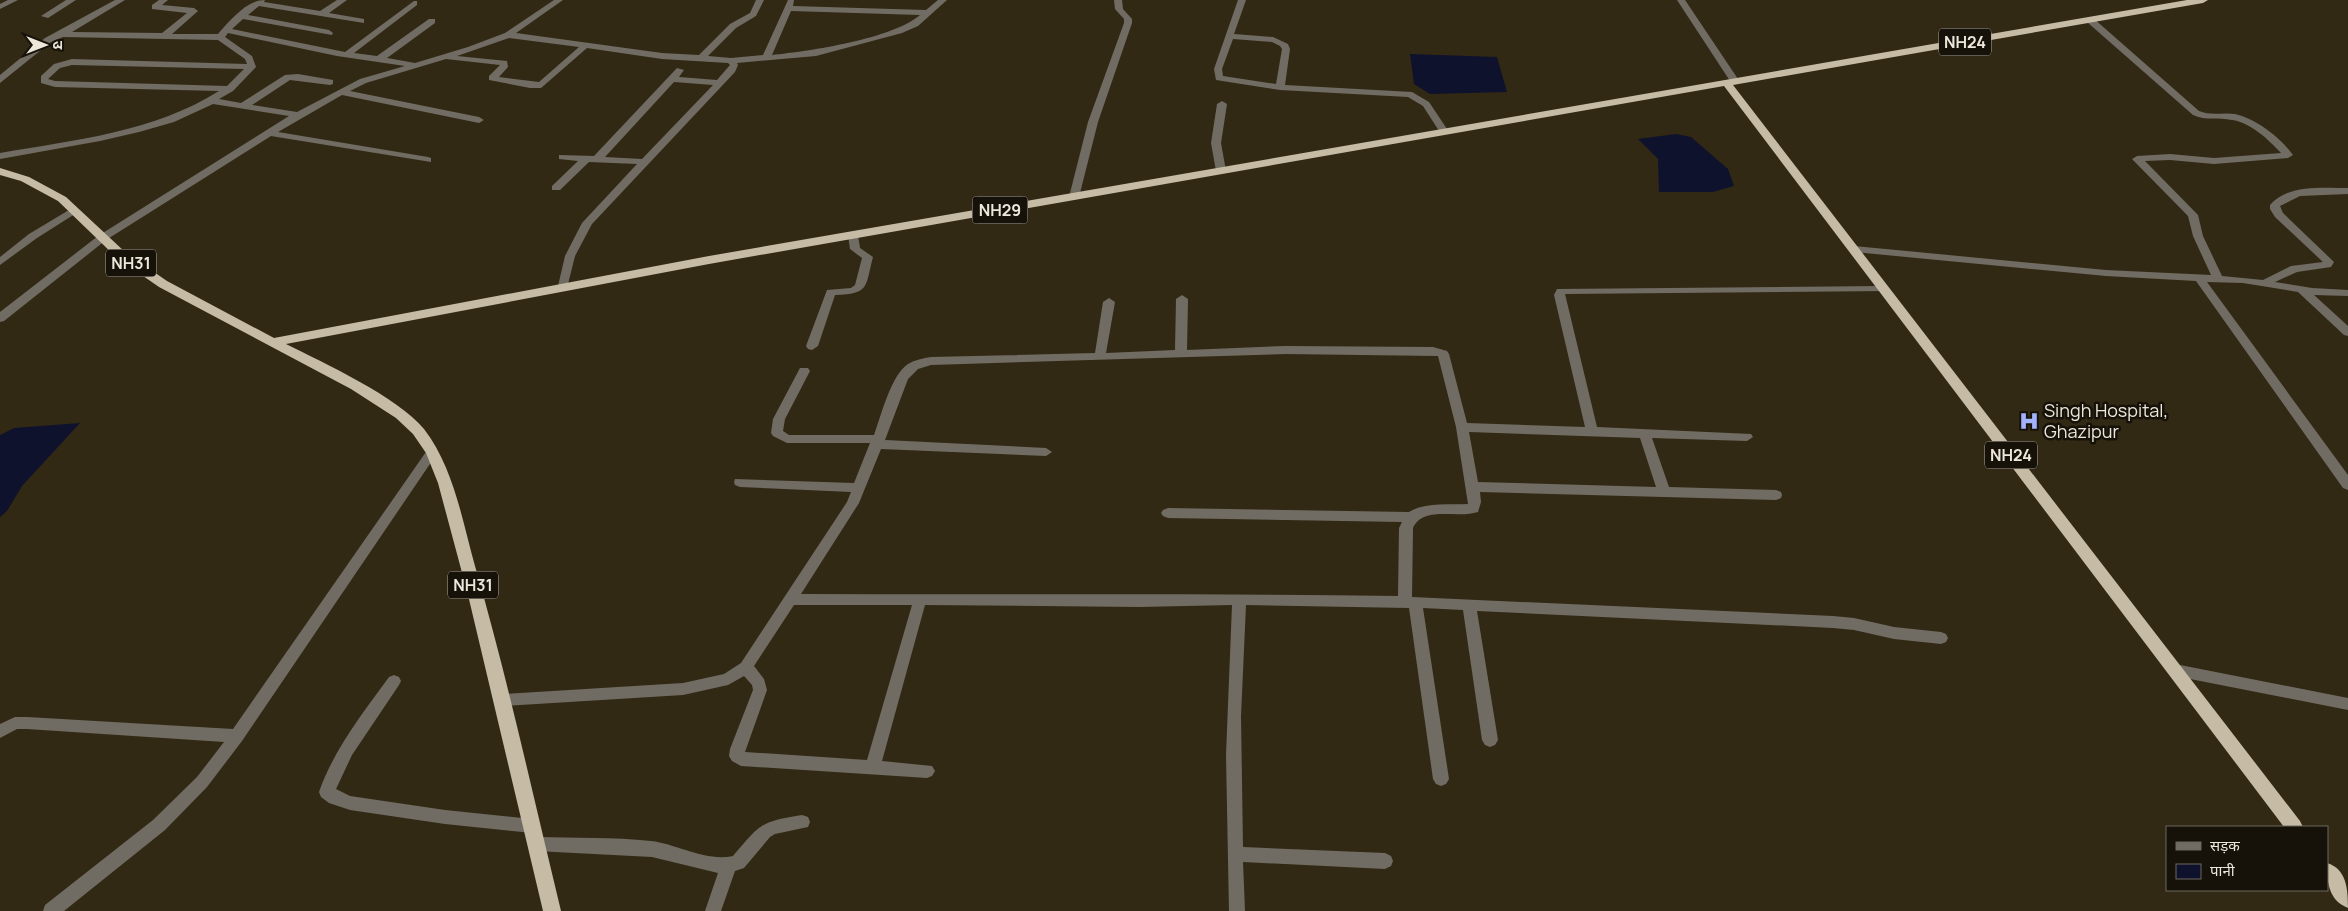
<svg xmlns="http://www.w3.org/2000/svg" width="2348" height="911" viewBox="0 0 2348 911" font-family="Manrope,'Noto Sans Devanagari',sans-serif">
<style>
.water{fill:#0e122c}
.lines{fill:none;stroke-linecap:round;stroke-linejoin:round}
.minor{fill:#716c63;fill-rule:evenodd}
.trunk{fill:#c6bba5;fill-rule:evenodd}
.labels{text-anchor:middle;stroke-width:5;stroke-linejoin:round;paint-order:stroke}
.shield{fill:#16120a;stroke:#aca79c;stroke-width:1}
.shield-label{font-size:16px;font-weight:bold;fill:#ece7da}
.poi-label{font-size:18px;fill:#ece7da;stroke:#16120a;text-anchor:start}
</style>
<rect width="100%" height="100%" fill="#322915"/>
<path class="water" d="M1410 54 1497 57 1507 92 1430 94 1414 84Z
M1676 134 1691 137 1728 169 1734 186 1713 192H1659L1658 159 1638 139Z
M80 423 22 486 7 511 0 517V435L14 428Z"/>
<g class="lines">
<path class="minor" d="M8 0H18L0 9V4Z
M66 0H76L48 18 41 16Z
M115 0H125L72 32 162 33 187 13 152 9V5L159 0H168L162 5 194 8 198 11 172 34H218C229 22 246 0 265 0L264 2 320 11 337 0H347L329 13 364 19V23L259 6 248 15 329 30 333 33 332 35 243 19 232 29 345 52 414 1H417V5L354 53 377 56 429 19H435V23L387 58 415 63 468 47 505 33 554 0H563L516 33 662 53 699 55 730 24 750 13 756 0H764L756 16 736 28 708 56 731 58 763 55 788 0H794L793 6 926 10 938 0H947L918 26 902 33 816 56 737 63 738 65 735 72 592 224 575 256 567 288 563 289 558 286 565 256 582 223 637 164 589 162 560 190H552V186L578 161 559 159V155L594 156 677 68 684 70 679 77 717 80 730 65 728 63 662 59 587 48 541 88H530L489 80V76L500 65 446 59 366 83 350 91 479 117 484 120 479 123 342 95 278 132 428 157 431 158V162L271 136 106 240 4 321 0 322V312L98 236 289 116 213 104 174 122 139 132 100 141 0 159V153C75 140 154 132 219 91L55 87 41 83V76L54 64 72 59 247 64 245 59 218 40 63 37 51 42 0 83V75L45 38ZM791 11 920 15C892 39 810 51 772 55ZM228 33 337 56 405 66 360 79 297 112 252 105 290 80 330 85 333 84V80L298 74 285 75 241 103 219 99 233 91 256 67 252 56 225 37ZM509 38 579 47 539 82 499 77 508 67 507 61 457 56ZM72 65 244 69 227 86 55 81 48 79 60 68ZM674 82 713 85 642 159 605 157Z
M1114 0H1122L1123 9 1132 19V23L1098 122 1079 197 1074 200 1069 197 1088 122 1124 23V19L1115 9Z
M1238 0H1246L1234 34 1273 37 1288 44 1290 49 1285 85 1412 92 1429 102 1449 132 1447 134H1441L1423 106 1408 97 1280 90 1216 80 1214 69ZM1233 39 1272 42 1280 46 1282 49 1276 84 1223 76 1222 69Z
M1677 0H1685L1740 82 1738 84H1732Z
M2087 18H2093L2199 111C2211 116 2223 112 2235 114 2256 119 2280 137 2293 155L2288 158 2214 164 2170 160 2145 161 2198 215 2203 236 2222 276 2263 280 2291 266 2323 262 2275 217 2270 209V205C2288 184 2323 188 2348 188V194L2300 196 2280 206 2283 213 2334 262 2331 267 2297 272 2275 282 2312 288 2348 290V296L2314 295 2348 326V336L2344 335 2298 292 2243 283 2207 282 2348 475V490L2343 488 2196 281 2106 276 1854 252 1849 249 1854 246 2106 270 2211 275 2193 236 2188 216 2132 159 2137 156 2170 154 2214 158 2281 153C2269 140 2250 122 2232 120 2218 117 2206 121 2193 115L2087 22Z
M1222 101 1227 104 1221 143 1226 171 1221 174 1216 171 1211 143 1217 104Z
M74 207 79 210 78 212 37 238 0 265V257L29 234Z
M853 232 858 235 860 248 873 257C865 287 870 294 835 295L818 346 812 350 808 349 806 346 827 290 851 288 855 285 862 258 850 249 848 235Z
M1884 286 1888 287 1889 289 1888 291 1565 294 1597 427 1751 434 1753 437 1747 441 1652 438 1669 487 1776 490 1781 492 1782 495 1781 498 1776 500 1480 492 1481 502 1478 512C1457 519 1423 505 1413 528L1412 597 1833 616 1854 618 1894 627 1941 632 1946 634 1948 638 1946 642 1941 644 1894 639 1854 630 1833 628 1477 611 1498 740 1495 745 1490 747 1485 745 1482 740 1463 610 1423 608 1449 779 1446 784 1441 786 1436 784 1433 779 1409 608 1246 605 1241 716 1243 847 1385 853 1391 856 1393 861 1391 866 1385 869 1243 862 1245 911H1229L1226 755 1232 605 1139 607 925 605 882 761 932 766 935 771 932 776 927 778 741 766 732 761 729 756 730 749 753 690 752 685 744 676 728 685 683 695 502 706 497 704 495 700 497 696 502 694 683 683 724 674 741 663 847 502 851 492 740 487 735 485 734 482 735 479 854 483 870 443H787L773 436 771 433 773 419 800 368H808L810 371 785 419 783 431 789 435H874C881 416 891 375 908 364 915 360 923 358 931 357L1095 353 1103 302 1109 298 1115 302 1106 353 1175 350 1176 299 1182 295 1188 299 1187 350 1285 346 1433 347 1447 351 1449 354 1467 423 1585 427 1554 295 1557 289ZM1285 354 1438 356 1456 427 1468 504C1449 505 1425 502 1409 512L1168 508 1163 510 1161 513 1163 516 1168 518 1402 522 1399 528 1398 596C1199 593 1000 595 801 594L859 503 881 449 1046 456 1052 452 1046 448 885 440 908 379 918 369 931 365ZM1469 432 1640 438 1656 487 1478 482ZM794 605H912L867 760 745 752 767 690 764 679 754 666Z
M432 448 436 449 438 452 436 455 242 741 207 787 165 830 64 911H43L45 905 153 820 197 777 224 742 27 729H17L0 738V724L15 717H27L233 729 428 449Z
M2175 664 2348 698V710L2175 676 2170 674 2168 670 2170 666Z
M394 675 399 677 401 681 399 685 352 755 336 789 350 796 445 810 532 819 538 821 540 826 538 831 532 833 445 824 350 810 329 803 321 797 319 792C334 749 363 713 389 677Z
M802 815 808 817 810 822 808 827 775 834 770 837 744 868 735 871 721 911H705L718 873 652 857 536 851 530 849 528 844 530 839 536 837C574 838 613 837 651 841 677 844 706 862 733 856 761 824 759 822 802 815Z"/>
<path class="trunk" d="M2187 0H2208L2203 3 1733 85 2300 821 2303 827H2284L1724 86 709 264 286 344C324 363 398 397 424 429 454 468 462 520 475 566 508 680 533 796 561 911H543L468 595 438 483 426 453 413 434 396 418 351 389 159 287 117 258 58 201 21 181 0 175V168L29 177 66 197 125 252 167 281 274 338 709 256Z
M2327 863C2347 869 2348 890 2348 908 2328 900 2327 881 2327 863Z"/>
</g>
<defs>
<symbol id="hospital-bare" viewBox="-9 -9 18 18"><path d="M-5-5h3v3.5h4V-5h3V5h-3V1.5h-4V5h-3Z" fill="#a3b2fd" stroke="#16120a" stroke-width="2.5" paint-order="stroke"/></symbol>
</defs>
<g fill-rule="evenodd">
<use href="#hospital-bare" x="2015" y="407" width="28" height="28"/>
</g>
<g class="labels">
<g class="shield">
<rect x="1939" y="28.5" width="52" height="27" rx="4"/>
<rect x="972.5" y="196.5" width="55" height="27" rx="4"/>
<rect x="106" y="249.5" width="50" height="27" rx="4"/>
<rect x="1985" y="441.5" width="52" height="27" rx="4"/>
<rect x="448" y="571.5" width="50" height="27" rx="4"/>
</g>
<g class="shield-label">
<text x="1965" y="48">NH24</text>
<text x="1000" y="216">NH29</text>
<text x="131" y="269">NH31</text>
<text x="2011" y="461">NH24</text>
<text x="473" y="591">NH31</text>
</g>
<g class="poi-label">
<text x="2044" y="417">Singh Hospital,<tspan x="2044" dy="21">Ghazipur</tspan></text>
</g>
</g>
<rect x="2166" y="826" width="162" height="65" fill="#16120a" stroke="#6c675d"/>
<rect x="2176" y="842" width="25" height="8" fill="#716c63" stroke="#6c675d"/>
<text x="2210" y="851" font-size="15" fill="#ece7da">सड़क</text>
<rect x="2176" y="864" width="25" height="15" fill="#0e122c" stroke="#6c675d"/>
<text x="2210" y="876" font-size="15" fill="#ece7da">पानी</text>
<g transform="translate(45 45) rotate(90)" stroke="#16120a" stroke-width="4" paint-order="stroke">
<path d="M0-4L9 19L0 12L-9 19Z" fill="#ece7da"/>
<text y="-8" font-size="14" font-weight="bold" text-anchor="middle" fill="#ece7da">उ</text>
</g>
</svg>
